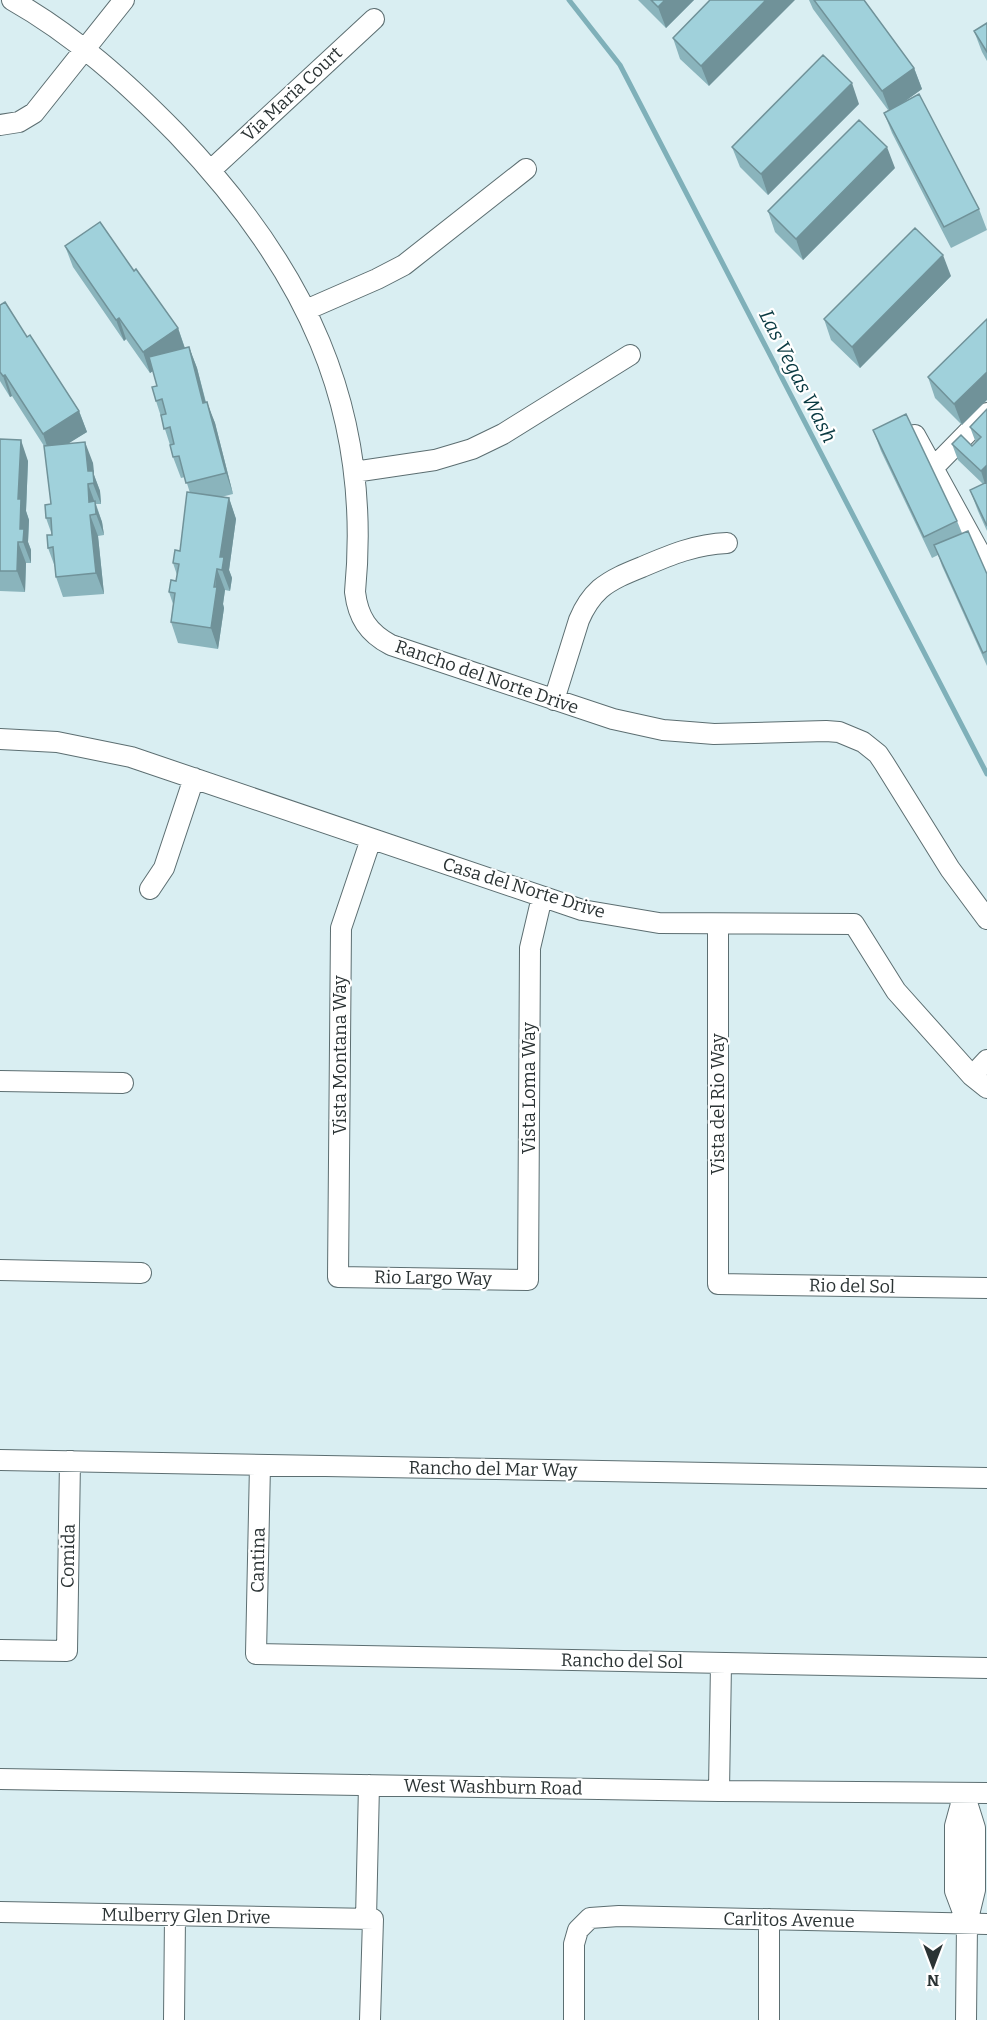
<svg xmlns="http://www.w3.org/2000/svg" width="987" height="2020" viewBox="0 0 987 2020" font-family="Bitter,serif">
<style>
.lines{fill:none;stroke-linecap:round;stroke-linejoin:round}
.stream{stroke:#7fb0b9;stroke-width:5}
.minor-casing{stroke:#5c6e71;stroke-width:22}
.minor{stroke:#fff;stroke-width:20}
.wall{fill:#8ab4bc}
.shaded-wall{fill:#709299}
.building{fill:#a0d1db;stroke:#709299;stroke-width:1.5}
.labels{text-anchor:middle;stroke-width:4.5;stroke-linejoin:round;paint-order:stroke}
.street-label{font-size:18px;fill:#2b3334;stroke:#fff}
.water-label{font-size:20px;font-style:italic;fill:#093941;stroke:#fff}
</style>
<rect width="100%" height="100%" fill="#d9eef2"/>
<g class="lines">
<path class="stream" d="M569 0 620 65 987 774"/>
<defs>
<path id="minor" d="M12 0C74 35 127 83 177 134 303 266 373 405 355 592 358 617 368 633 391 645L613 719 663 730 689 732 714 734 826 731 839 732 863 742 878 754 884 763 950 869 987 919
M0 125 19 122 34 113 124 0
M211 170 374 19
M306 310 377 279 404 265 526 169
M915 435 987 566
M933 468 987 413
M354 472 435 460 472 449 503 434 630 355
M554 700 579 620C584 608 590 598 600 589 612 579 627 573 642 567 670 555 696 544 727 543
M0 739 57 742 131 757 582 910 659 923 854 924 896 991 972 1076 987 1088
M371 839 341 928 338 1277 528 1280 530 948 542 897
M150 889 164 868 194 778
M718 925V1284L987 1288
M972 1076 987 1060
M0 1081 123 1083
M0 1270 141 1273
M0 1460 987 1478
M260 1465 256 1654 987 1668
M0 1650 67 1651 70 1461
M0 1779 719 1791 987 1793
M719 1791 721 1663
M964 1793 975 1828V1890L967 1923 966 2020
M964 1793 955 1826V1891L967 1923
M0 1912 373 1919 370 2020
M366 1919 369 1785
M769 1919V2020
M174 2020 175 1916
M574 2020V1944L578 1930 590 1918 619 1916 987 1924"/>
</defs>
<use href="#minor" class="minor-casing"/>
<use href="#minor" class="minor"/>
</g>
<path class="wall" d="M638 0H694L666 28Z
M710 0 709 86 680 59 673 38Z
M809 0H864L914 68 922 89 901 104 979 209 987 230 951 248 892 133 884 113 888 110 813 9Z
M987 23V61L982 52 974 31Z
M859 104 768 195 740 167 732 147Z
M895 168 803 260 775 232 768 211Z
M65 246 134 271 178 328 185 348 189 347 197 368 206 402 215 423 233 494 221 497 229 498 236 519 229 570 232 578 230 591 225 590 223 604 224 608 218 649 178 643 171 622 173 604 169 592 176 581 177 575 173 563 180 551 190 493 185 477 181 478 173 457 170 445 156 401 157 386 153 371 150 373 126 339 124 341 73 267Z
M951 276 860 368 831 340 824 319Z
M0 305 27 337 79 411 87 432 68 443 93 463 94 475 100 491 101 504H96L102 522 104 535 98 536 104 594 63 597 56 577 55 567 48 548 52 535 46 518 51 504 44 446 12 396 10 397 0 381Z
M987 319 962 425 935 398 928 377Z
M987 409V531L978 511 970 490 983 484 958 460 952 444 972 446 976 443 970 427Z
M873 430 957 521 962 533 987 574V666L942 566 938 555 932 558 881 451Z
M0 439 28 461 26 511 29 520 28 542 31 550V563H26L25 592 0 591Z"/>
<path class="shaded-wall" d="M665 0H694L666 28 658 7Z
M766 0H795L709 86 701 66Z
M914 68 922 89 890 112 882 91Z
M852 83 859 104 768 195 761 174Z
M887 147 895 168 803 260 796 239Z
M943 255 951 276 860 368 852 347Z
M119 318 126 339 124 341 116 320Z
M178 328 185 349 150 373 143 352Z
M189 347 197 368 211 424 203 403Z
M987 372V400L962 425 954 404Z
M5 375 12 396 10 397 3 376Z
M207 402 215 423 233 494 226 473Z
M79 411 87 432 50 455 43 434Z
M21 440 28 461 26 511 29 520 28 542 31 550V563L23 542 20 529 18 499Z
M85 442 93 463 94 475 100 491 101 504 88 471Z
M987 465V487H986L981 471Z
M88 484 102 522 104 535 96 514 89 502Z
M229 498 236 519 229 570 232 578 230 591 222 570 220 557Z
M90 515 98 536 104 594 96 573Z
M18 542 26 563 25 592 17 571Z
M217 569 225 590 223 604 224 608 218 649 211 628Z"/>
<path class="building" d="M651 0H665L658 7Z
M710 0H766L701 66 673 38Z
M814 0H864L914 68 882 91Z
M987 23V52L974 31Z
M823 55 852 83 761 174 732 147Z
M919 94 979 209 944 227 884 113Z
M859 120 887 147 796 239 768 211Z
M100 222 134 271 136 269 178 328 143 352 119 318 116 320 65 246Z
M915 228 943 255 852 347 824 319Z
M5 302 27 337 30 335 79 411 43 434 5 375 3 376 0 372V305Z
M987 319V372L954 404 928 377Z
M189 347 203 403 207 402 226 473 186 483 179 456 173 457 170 445 174 444 170 427 164 429 161 415 166 414 162 399 156 401 152 387 157 386 149 357Z
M987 409V465L981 471 952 444 961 435 972 446 981 437 970 427Z
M906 414 957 521 924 537 873 430Z
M0 439 21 440 18 499H21L20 529H24L23 542H18L17 571H0Z
M85 442 88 471H93L94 483 88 484 89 502 95 501 96 514 90 515 96 573 56 577 53 547 48 548 47 535H52L51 518H46L45 505 51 504 44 446Z
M987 482V526L970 490Z
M187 492 229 498 220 557H224L222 570 217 569 214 587H217L211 628 171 622 175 593 169 592 171 580 176 581 179 564 173 563 175 550 180 551Z
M968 531 987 574V651L983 653 934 545Z"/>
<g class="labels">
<g class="street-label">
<text transform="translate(292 94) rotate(-43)" y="6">Via Maria Court</text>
<text transform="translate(487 677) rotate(19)" y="6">Rancho del Norte Drive</text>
<text transform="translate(524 888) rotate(17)" y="6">Casa del Norte Drive</text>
<text transform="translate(340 1055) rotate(-90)" y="6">Vista Montana Way</text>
<text transform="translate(529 1088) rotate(-90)" y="6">Vista Loma Way</text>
<text transform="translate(718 1104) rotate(-90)" y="6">Vista del Rio Way</text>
<text transform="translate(433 1278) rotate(1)" y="6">Rio Largo Way</text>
<text transform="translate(852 1286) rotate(1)" y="6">Rio del Sol</text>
<text transform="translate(493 1469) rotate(1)" y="6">Rancho del Mar Way</text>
<text transform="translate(68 1556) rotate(-89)" y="6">Comida</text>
<text transform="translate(258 1560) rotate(-89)" y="6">Cantina</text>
<text transform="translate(622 1661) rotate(1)" y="6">Rancho del Sol</text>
<text transform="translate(493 1787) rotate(1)" y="6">West Washburn Road</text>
<text transform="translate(186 1916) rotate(1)" y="6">Mulberry Glen Drive</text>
<text transform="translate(789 1920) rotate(1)" y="6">Carlitos Avenue</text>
</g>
<g class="water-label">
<text transform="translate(798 376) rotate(63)" y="7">Las Vegas Wash</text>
</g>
</g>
<g transform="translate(933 1966) rotate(180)" stroke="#ffffff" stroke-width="4.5" paint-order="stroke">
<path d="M0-4.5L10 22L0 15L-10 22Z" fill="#2b3334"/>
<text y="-9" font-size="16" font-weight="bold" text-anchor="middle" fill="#2b3334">N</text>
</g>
</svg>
